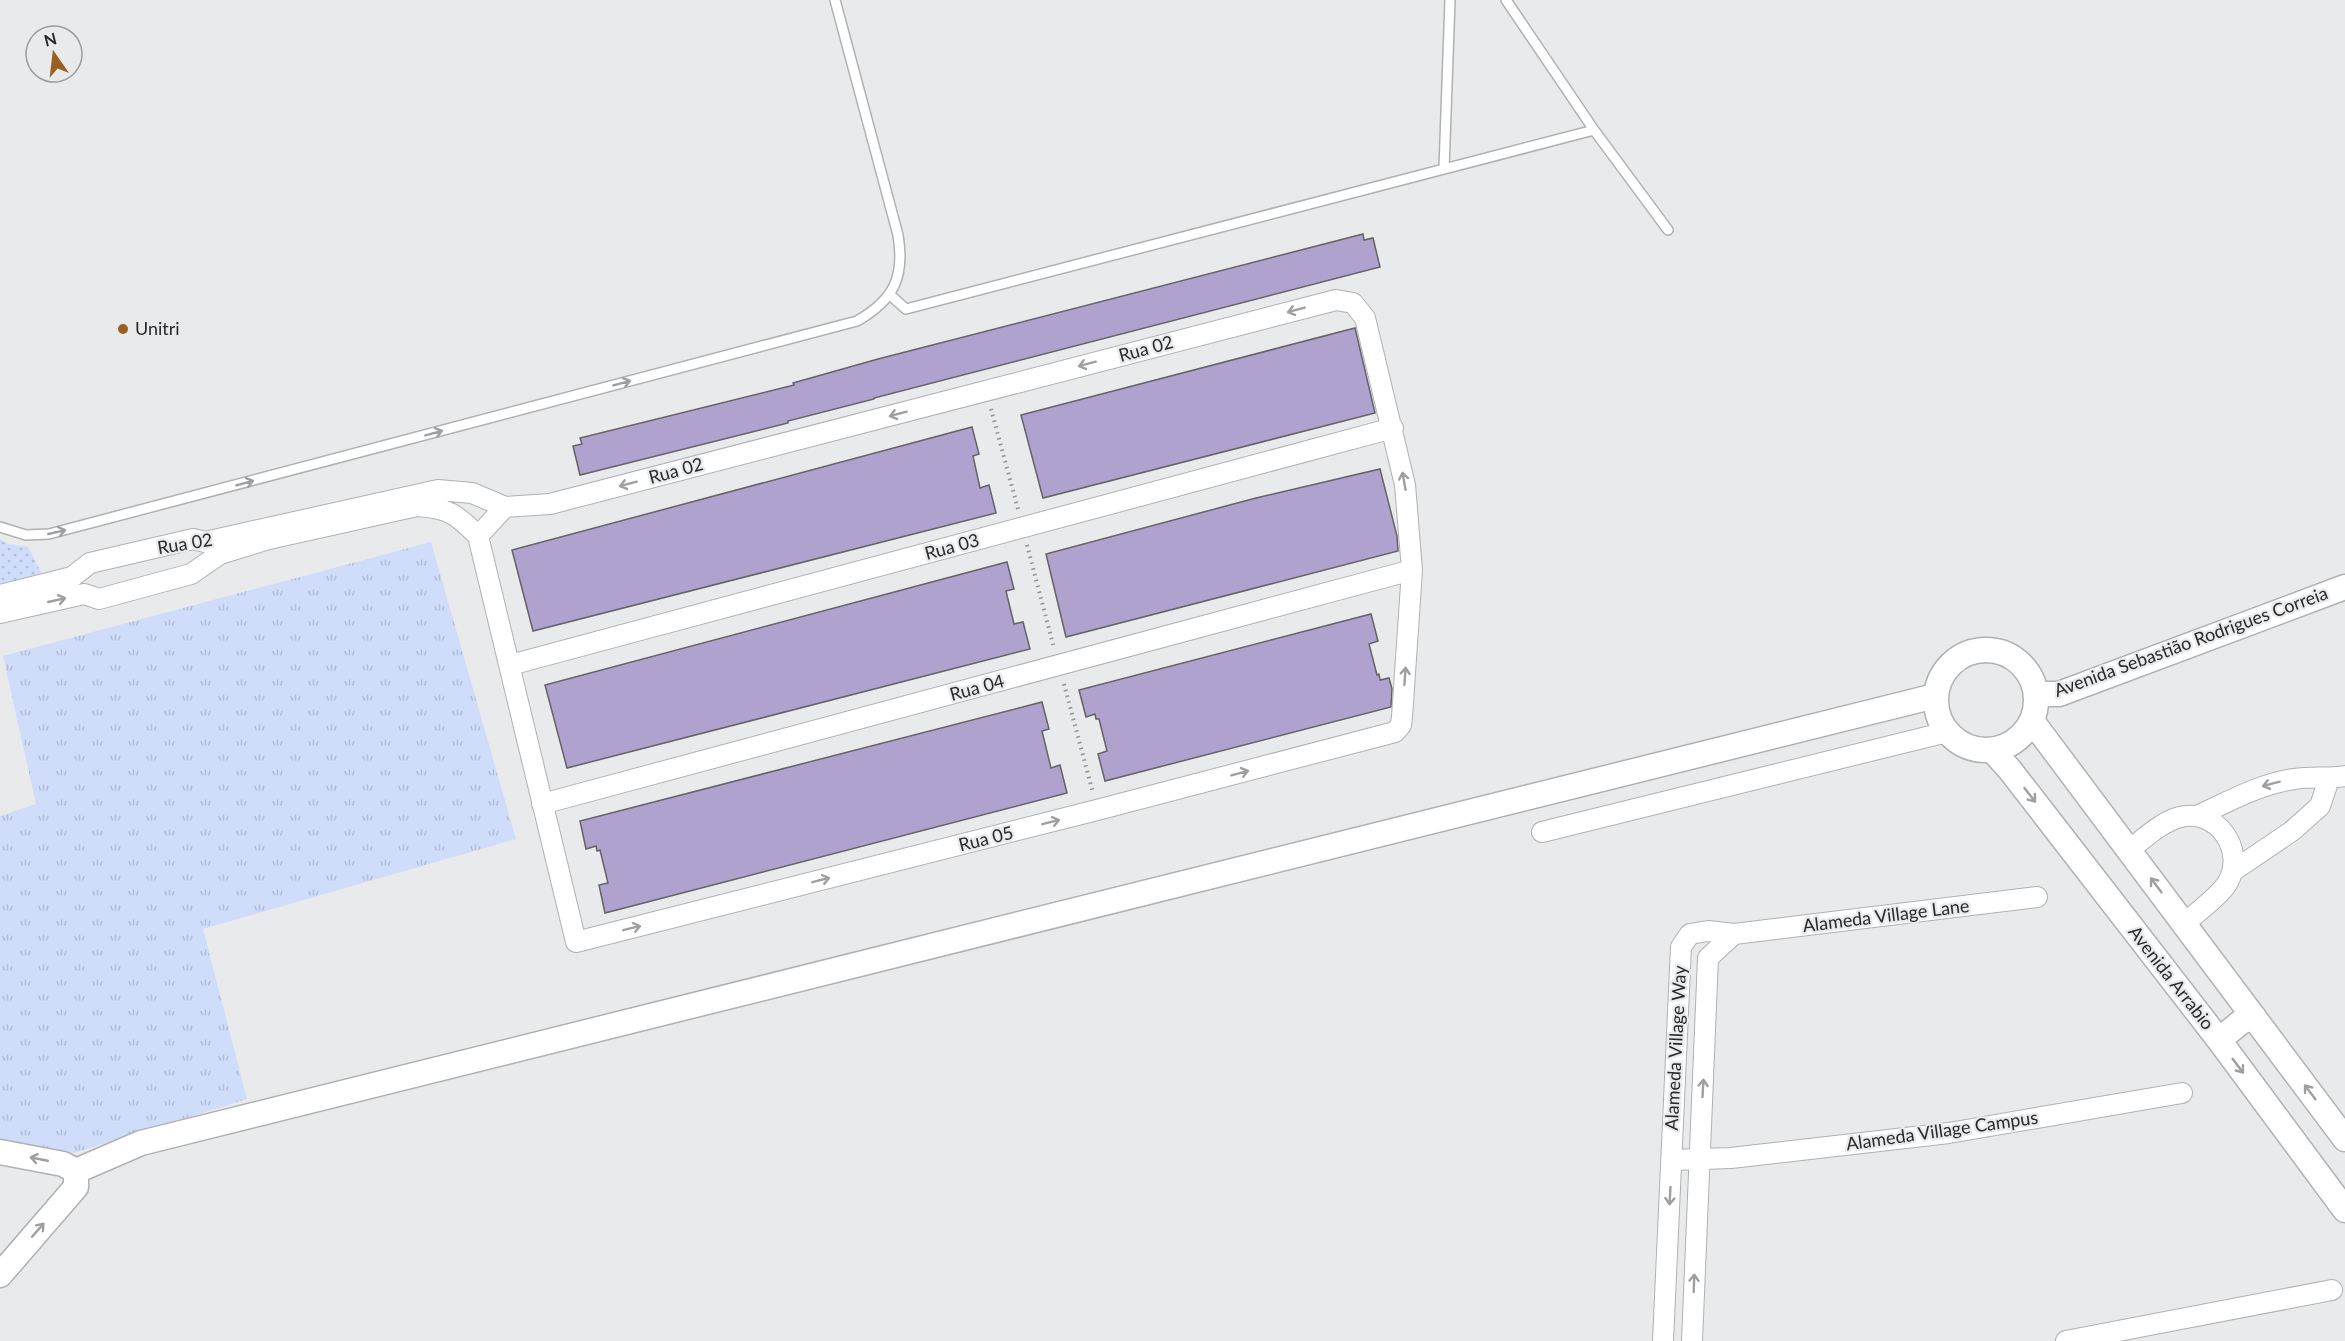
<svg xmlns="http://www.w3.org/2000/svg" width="2345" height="1341" viewBox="0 0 2345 1341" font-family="Lato,sans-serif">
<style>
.grass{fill:url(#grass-tufts)}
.garden{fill:url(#garden-dots)}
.building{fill:#b0a2cf;stroke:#646365;stroke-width:1.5}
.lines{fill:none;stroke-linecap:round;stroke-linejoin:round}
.service-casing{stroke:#b0b1b3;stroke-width:12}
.minor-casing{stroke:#b0b1b3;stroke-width:22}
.tertiary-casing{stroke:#b0b1b3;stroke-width:27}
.path{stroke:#929394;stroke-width:4;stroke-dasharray:1.5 4.5;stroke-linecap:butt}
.service{stroke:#fff;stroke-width:9}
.minor{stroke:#fff;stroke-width:20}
.tertiary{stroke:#fff;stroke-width:24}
.oneway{stroke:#9f9f9f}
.poi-dot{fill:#9a601f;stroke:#e9eaec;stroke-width:2}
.labels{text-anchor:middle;stroke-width:4.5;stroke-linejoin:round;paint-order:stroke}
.poi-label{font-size:18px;fill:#29292a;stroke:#e9eaec;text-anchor:start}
.street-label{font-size:18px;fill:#29292a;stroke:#e9eaec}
</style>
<defs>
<pattern id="grass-tufts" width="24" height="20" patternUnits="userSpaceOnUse" patternTransform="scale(1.5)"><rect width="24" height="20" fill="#cfddfa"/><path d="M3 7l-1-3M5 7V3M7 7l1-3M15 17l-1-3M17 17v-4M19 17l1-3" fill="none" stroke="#b2bed6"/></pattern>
<pattern id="garden-dots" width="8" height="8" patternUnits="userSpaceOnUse" patternTransform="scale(1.5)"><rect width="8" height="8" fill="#cfddfa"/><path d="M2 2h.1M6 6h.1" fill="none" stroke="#b2bed6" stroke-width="1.8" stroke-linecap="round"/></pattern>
</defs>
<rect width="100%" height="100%" fill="#e9eaec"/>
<path class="grass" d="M431 542 516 839 203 929 247 1099 74 1153 0 1140V816L36 804 3 656Z"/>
<path class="garden" d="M0 539 8 544 28 547 42 574 0 584Z"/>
<path class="building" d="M1363 234 1364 240 1373 238 1380 267 874 398V399L788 421V423L580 475 573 446 582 444 580 438 794 385 793 383 878 359Z
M1355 328 1375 413 1043 498 1021 415Z
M972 427 979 454 973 456 980 488 989 485 996 513 533 631 512 550Z
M1380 469 1397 536 1398 551 1066 637 1046 554 1256 498Z
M1007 562 1014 589 1006 591 1014 624 1023 622 1030 649 567 768 545 685Z
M1371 614 1378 641 1369 644 1377 675 1379 674 1380 680 1389 678 1392 689 1391 707 1105 781 1098 754 1107 751 1099 719H1096L1095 714 1086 717 1079 690Z
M1042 702 1049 729 1042 731 1051 768 1060 765 1067 793 605 913 599 885 608 883 600 850 597 851 596 846 586 849 580 821Z"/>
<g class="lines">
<defs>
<path id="service" d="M1506 0 1594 130 1668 230
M1444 169 1450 0
M890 295 906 309 1594 130
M0 527 26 535 49 534 857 321C894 300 905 277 898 235L835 0"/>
<path id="minor" d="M478 536 505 507
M0 595 72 577 90 563 193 539 205 542 438 490 472 493 505 507 550 504 1336 300 1353 303 1365 318 1405 485 1412 570 1402 717 1401 725 1395 732 1097 810 576 942 478 536C456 514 449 508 417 506L269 539 220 554 191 574 99 599 84 594 0 613
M510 665 1393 428
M542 804 1412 570
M2197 816C2228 802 2259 784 2294 779 2311 776 2328 779 2345 776
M1542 832 1947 732
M2129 850C2145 838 2161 822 2180 817 2217 808 2246 850 2228 882 2221 895 2196 913 2184 924
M2233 871 2292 831 2320 806 2329 779
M1671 1160 1731 1158 1949 1133 2182 1093
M1663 1341 1681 947 1690 934 1708 931 1734 934 2037 897
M1692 1341 1708 958 1734 934
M2066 1341 2332 1290"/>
<path id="tertiary" d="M1936 700a50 50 0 1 1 100 0a50 50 0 1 1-100 0Z
M2036 694H2059L2345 587
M2032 721 2345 1139
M1992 750 2010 770 2219 1040 2345 1210
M2219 1040 2241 1022 2254 1017
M0 1152 63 1164 76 1171
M76 1171 141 1143 1935 696
M0 1275 76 1187V1171"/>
</defs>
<use href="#service" class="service-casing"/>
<use href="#minor" class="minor-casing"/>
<use href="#tertiary" class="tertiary-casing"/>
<path class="path" d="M991 409 1018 509
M1027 545 1054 648
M1064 684 1093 793"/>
<use href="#service" class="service"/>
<use href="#minor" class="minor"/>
<use href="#tertiary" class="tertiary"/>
</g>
<defs><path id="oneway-shaft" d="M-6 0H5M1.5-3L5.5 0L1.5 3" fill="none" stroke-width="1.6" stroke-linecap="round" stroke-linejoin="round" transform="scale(1.5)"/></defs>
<g class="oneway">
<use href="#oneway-shaft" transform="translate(1296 310) rotate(165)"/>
<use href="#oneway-shaft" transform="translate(1087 364) rotate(165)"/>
<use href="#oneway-shaft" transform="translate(622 383) rotate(-15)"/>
<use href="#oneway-shaft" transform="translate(898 414) rotate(165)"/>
<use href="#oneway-shaft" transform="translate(434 433) rotate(-15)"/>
<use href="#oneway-shaft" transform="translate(1404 481) rotate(-100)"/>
<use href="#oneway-shaft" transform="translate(245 483) rotate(-15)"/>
<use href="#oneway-shaft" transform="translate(628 484) rotate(165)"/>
<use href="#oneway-shaft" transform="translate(57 532) rotate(-13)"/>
<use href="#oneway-shaft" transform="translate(57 600) rotate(-13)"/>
<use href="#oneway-shaft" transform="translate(1405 676) rotate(-86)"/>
<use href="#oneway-shaft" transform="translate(1240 773) rotate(-15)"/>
<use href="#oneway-shaft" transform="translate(2271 784) rotate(165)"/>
<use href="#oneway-shaft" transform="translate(2030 795) rotate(52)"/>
<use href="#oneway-shaft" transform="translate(1051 822) rotate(-14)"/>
<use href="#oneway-shaft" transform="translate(821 880) rotate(-14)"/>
<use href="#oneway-shaft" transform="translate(2156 885) rotate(-127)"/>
<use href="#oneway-shaft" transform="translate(632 928) rotate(-14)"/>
<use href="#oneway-shaft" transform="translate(2238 1066) rotate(53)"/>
<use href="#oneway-shaft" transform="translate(1703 1088) rotate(-87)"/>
<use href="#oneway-shaft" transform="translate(2310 1092) rotate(-127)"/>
<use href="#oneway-shaft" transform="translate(39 1159) rotate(-169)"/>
<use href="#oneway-shaft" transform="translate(1670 1196) rotate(93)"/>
<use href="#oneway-shaft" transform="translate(38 1230) rotate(-49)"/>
<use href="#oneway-shaft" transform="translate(1694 1283) rotate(-88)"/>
</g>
<circle class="poi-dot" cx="123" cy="329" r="6"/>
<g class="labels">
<g class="poi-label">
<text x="135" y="335">Unitri</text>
</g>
<g class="street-label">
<text transform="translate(1146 349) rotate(-15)" y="6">Rua 02</text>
<text transform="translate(676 471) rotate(-15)" y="6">Rua 02</text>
<text transform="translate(185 544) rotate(-9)" y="6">Rua 02</text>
<text transform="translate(952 547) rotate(-15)" y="6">Rua 03</text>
<text transform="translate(2191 642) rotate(-20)" y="6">Avenida Sebastião Rodrigues Correia</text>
<text transform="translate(977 688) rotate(-15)" y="6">Rua 04</text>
<text transform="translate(986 839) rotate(-14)" y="6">Rua 05</text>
<text transform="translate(1886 916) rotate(-7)" y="6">Alameda Village Lane</text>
<text transform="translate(2171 978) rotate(52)" y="6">Avenida Arrabio</text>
<text transform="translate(1676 1048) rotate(-87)" y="6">Alameda Village Way</text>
<text transform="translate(1942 1131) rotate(-8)" y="6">Alameda Village Campus</text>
</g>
</g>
<g transform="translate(54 54) rotate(346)"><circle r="28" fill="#e9eaec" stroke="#9c9d9e" stroke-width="1.5"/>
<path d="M0-4.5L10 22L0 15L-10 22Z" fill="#9a601f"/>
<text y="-9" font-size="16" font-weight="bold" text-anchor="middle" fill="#29292a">N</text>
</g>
</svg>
